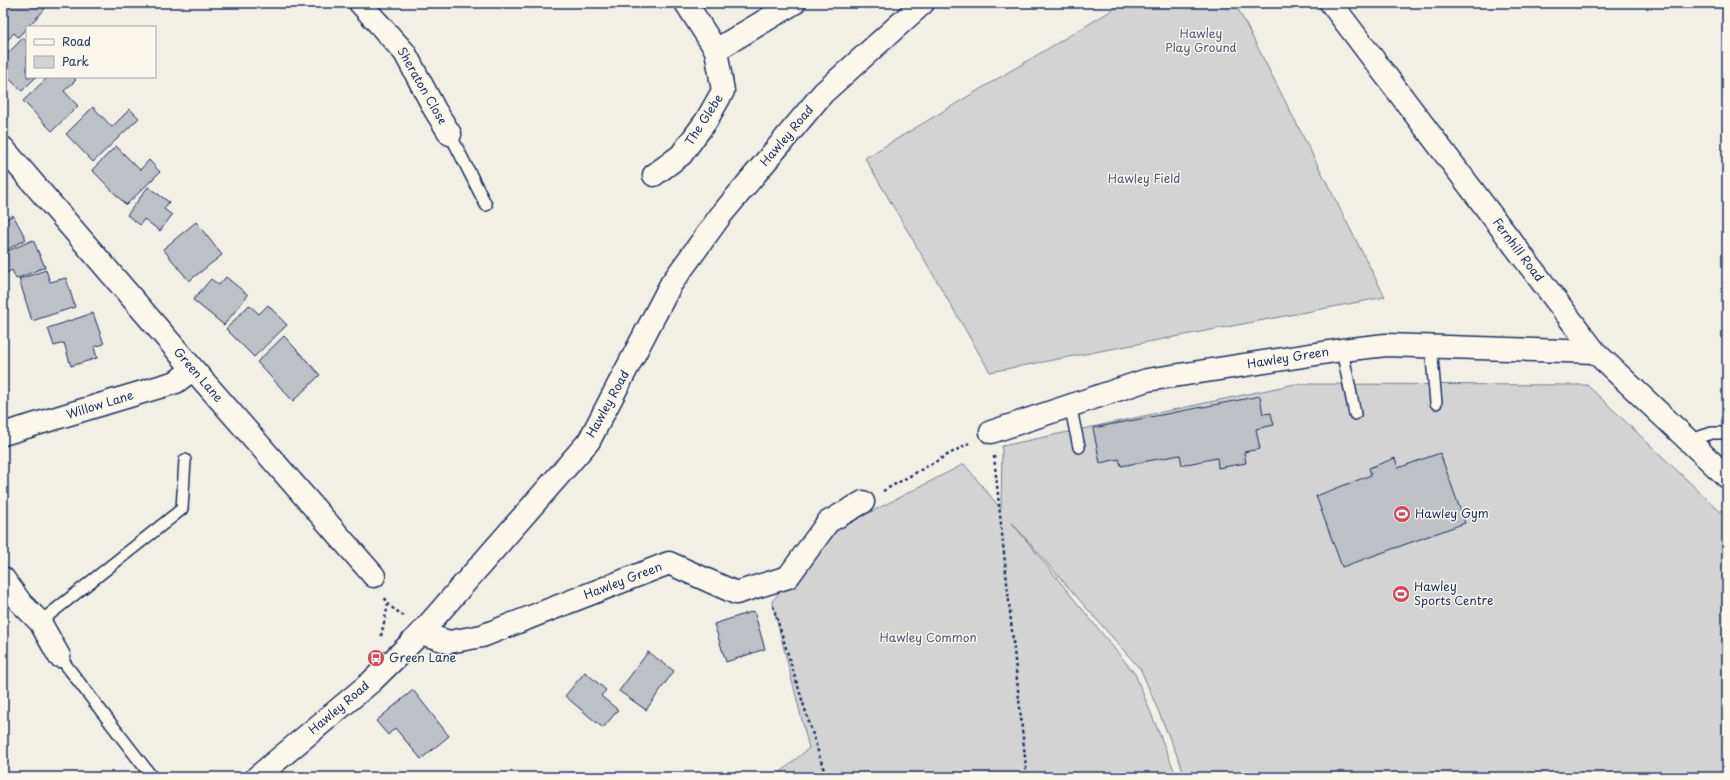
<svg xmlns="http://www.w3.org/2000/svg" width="1730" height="780" viewBox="0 0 1730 780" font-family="'Playpen Sans',sans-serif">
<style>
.green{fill:#d2d3d2;stroke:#768198}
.building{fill:#bdc0c4;stroke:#1b2f5e}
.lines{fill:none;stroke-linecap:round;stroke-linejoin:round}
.service-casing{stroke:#1b2f5e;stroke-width:14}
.minor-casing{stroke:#1b2f5e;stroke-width:25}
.tertiary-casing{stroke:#1b2f5e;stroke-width:25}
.secondary-casing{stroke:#1b2f5e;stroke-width:25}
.path{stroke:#1b2f5e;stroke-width:2.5;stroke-dasharray:3 3;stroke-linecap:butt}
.service{stroke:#fbf7ec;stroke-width:11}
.minor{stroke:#fbf7ec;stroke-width:22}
.tertiary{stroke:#fbf7ec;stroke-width:22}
.secondary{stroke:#fbf7ec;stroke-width:22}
.labels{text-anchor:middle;stroke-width:3;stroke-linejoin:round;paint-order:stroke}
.park-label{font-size:12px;fill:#49587b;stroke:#fbf7ec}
.street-label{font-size:12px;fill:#1b2f5e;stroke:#fbf7ec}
.poi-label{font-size:12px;fill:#1b2f5e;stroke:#fbf7ec;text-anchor:start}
</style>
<rect width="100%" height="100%" fill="#f2efe6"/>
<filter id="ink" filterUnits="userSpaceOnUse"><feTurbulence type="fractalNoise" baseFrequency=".025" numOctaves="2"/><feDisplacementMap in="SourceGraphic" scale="8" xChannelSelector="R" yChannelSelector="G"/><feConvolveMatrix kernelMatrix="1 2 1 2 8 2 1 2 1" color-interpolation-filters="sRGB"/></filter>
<g filter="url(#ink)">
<path class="green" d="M1124 3H1235L1385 297 990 372 865 158Z
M1295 384 1587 385 1727 518V777H1186L1141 670 1012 523 1135 674 1177 777H775L809 748 772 601 838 529 964 464 1001 509 1002 446Z"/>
<path class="building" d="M10 3H38L45 9 18 37 14 33 3 45V6L5 8Z
M23 38 27 42V77H36L22 91 3 73V58Z
M48 77H73L76 80 64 91 78 106 52 131 23 101Z
M93 107 112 127 130 109 139 118 93 162 66 134Z
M116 146 140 170 149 160 160 172 126 205 92 170Z
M148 187 169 202 164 209 172 215 160 231 144 219 140 225 127 215Z
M13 215 26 239 3 252V221Z
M196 222 222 255 189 281 163 249Z
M33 240 45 267 16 279 12 270 3 275V253Z
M46 270 50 282 66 278 75 307 32 321 19 279Z
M226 277 248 295 224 325 193 300 211 279 219 285Z
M249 305 259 314 268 305 287 325 254 357 226 329Z
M93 313 104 344 94 347 97 358 71 366 64 343 54 346 48 328Z
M284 336 320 375 293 401 257 362Z
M1260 396 1263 414 1271 413 1274 425 1256 429 1260 449 1244 452 1246 463 1218 468 1217 458 1182 465 1180 455 1121 466 1119 459 1100 463 1093 428Z
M1440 453 1465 523 1342 567 1316 496 1371 475 1369 468 1395 458 1398 468Z
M754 611 765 649 726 662 714 624Z
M648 652 674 671 646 710 619 691Z
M585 672 606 690 601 696 618 710 603 728 565 696Z
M413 690 449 736 421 759 395 728 388 735 376 721Z"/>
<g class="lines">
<defs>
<path id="service" d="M450 134 486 205
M1431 347 1436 403
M1342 350 1355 414
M1070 405 1079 447
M1688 441 1712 433H1727
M40 622 182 509 185 460
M59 656 152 777"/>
<path id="minor" d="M360 3 405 53 435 110 450 134
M686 3 716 50 794 3
M3 148 193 369 374 576
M654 175 681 155 706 121 723 91 716 50
M991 432 1147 380 1342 350 1386 345 1595 352
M3 434 176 382 193 369
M3 578 21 603 40 622 59 656
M421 633 449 642 482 636 669 563 736 593 788 577 828 522 863 502"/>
<path id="tertiary" d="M1331 3 1595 352 1727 477"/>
<path id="secondary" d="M257 777 371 682 421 633 589 441 671 284 721 215 823 93 923 3"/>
</defs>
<use href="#service" class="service-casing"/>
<use href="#minor" class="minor-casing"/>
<use href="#tertiary" class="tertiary-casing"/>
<use href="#secondary" class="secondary-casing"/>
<path class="path" d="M994 456 1027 777
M883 491 969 443
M385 598 388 605 404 616
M773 606 826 777
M381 636 388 605"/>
<use href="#service" class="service"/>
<use href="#minor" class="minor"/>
<use href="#tertiary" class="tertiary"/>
<use href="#secondary" class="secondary"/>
</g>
</g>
<defs>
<symbol id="stadium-disc" viewBox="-11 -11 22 22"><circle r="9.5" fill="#d1495b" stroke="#fbf7ec"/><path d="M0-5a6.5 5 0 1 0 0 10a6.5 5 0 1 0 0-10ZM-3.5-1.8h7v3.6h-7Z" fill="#fff"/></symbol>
<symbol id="bus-disc" viewBox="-11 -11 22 22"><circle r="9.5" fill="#d1495b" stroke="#fbf7ec"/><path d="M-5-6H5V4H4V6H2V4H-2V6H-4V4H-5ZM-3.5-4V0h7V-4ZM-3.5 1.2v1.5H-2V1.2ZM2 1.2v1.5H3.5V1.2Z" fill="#fff"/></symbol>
</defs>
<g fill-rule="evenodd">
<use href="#stadium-disc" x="1392" y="504" width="20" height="20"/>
<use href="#stadium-disc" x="1391" y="584" width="20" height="20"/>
<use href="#bus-disc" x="366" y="648" width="20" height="20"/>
</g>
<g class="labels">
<g class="park-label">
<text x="1201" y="38">Hawley<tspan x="1201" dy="14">Play Ground</tspan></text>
<text x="1144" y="183">Hawley Field</text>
<text x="928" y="642">Hawley Common</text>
</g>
<g class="street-label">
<text transform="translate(422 86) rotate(60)" y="4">Sheraton Close</text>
<text transform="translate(704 120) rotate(-57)" y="4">The Glebe</text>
<text transform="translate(787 136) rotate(-50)" y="4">Hawley Road</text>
<text transform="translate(1518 250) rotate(53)" y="4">Fernhill Road</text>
<text transform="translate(1288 358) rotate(-9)" y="4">Hawley Green</text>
<text transform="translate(198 375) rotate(49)" y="4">Green Lane</text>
<text transform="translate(608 404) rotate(-61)" y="4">Hawley Road</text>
<text transform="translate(100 405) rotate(-17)" y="4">Willow Lane</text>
<text transform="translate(623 581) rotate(-21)" y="4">Hawley Green</text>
<text transform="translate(339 708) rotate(-40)" y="4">Hawley Road</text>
</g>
<g class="poi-label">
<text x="1415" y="518">Hawley Gym</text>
<text x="1414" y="591">Hawley<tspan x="1414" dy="14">Sports Centre</tspan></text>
<text x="389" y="662">Green Lane</text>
</g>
</g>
<rect width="1730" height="780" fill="none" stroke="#fbf7ec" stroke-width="16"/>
<rect x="8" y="8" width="1714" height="764" fill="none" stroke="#1b2f5e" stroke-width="1.5" filter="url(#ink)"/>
<rect x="26" y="26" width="130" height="52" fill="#fbf7ec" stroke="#a1a7b3"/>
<rect x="34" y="39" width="20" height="6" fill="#fbf7ec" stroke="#a1a7b3"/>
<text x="62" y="46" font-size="12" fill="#1b2f5e">Road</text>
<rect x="34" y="56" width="20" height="12" fill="#d2d3d2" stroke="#a1a7b3"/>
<text x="62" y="66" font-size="12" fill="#1b2f5e">Park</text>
</svg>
